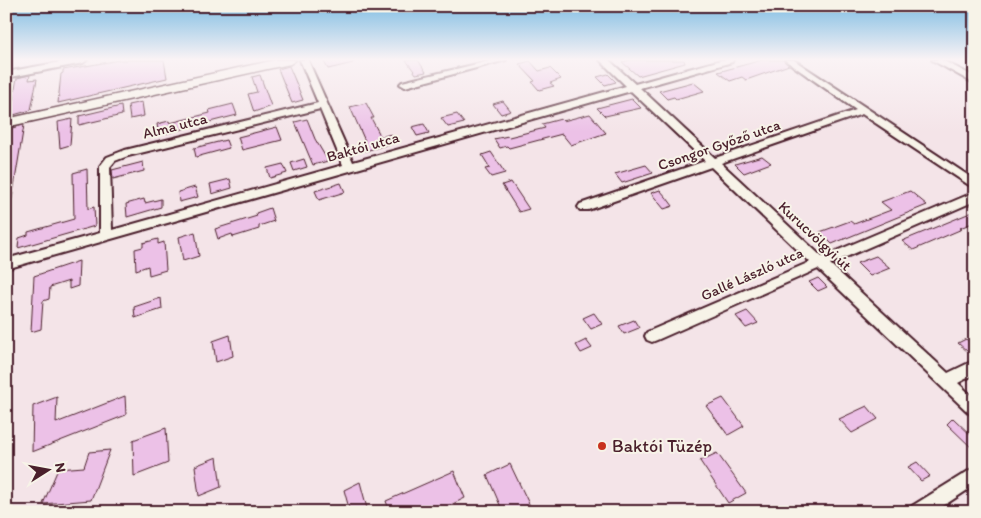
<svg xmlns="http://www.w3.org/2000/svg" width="981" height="518" viewBox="0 0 981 518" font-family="Itim,sans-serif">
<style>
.building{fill:#ecc1e7;stroke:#4a1f2b}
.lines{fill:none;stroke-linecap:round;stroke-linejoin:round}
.street-casing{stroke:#4a1f2b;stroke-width:4}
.secondary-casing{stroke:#4a1f2b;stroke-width:3}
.street{fill:#f7f3e8;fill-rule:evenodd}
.secondary{fill:#f7f3e8;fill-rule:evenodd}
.poi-dot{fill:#c8321e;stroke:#f7f3e8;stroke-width:2}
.labels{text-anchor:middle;stroke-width:4;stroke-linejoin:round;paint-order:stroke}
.street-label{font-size:15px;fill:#4a1f2b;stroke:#f7f3e8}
.near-poi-label{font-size:18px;fill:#4a1f2b;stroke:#f7f3e8;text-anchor:start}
</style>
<rect width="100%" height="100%" fill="#f4e4e8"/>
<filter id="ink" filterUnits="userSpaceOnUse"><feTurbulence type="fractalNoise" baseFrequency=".02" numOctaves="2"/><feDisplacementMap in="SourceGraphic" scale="10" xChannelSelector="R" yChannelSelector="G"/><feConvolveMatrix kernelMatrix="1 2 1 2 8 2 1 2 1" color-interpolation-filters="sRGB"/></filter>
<g filter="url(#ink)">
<path class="building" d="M119 60H164L167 78 58 103 61 74 63 73V70Z
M323 60H353V63L328 69Z
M406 60H418L426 72 416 74Z
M631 60H684L685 63 638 76 622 62Z
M762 60H783L789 65 746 80 742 77 730 81 718 72Z
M530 61 539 71 550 68 561 79 550 83 554 86 539 90 532 82 535 81 519 64Z
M289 66 297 85 303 100 292 103 278 69Z
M608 74 616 82 605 85 597 77Z
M30 75 29 80 37 79 31 110 10 116 17 78Z
M260 75 271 106 254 112 248 94 257 92 252 77Z
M693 82 704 91 676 99 674 97 667 99 659 91Z
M632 99 641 108 605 116 597 108Z
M503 101 511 111 501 114 493 104Z
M142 102 144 116 130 119 128 105Z
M366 103 374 118H371L381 137 391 134 396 142 365 151 360 143 365 141 350 107Z
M233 104 237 115 159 135 157 124 169 121 170 123 210 113 209 110Z
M121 106 122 115 79 125V116Z
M457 114 464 123 448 127 441 118Z
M590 114 606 133 571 145 562 134 509 148 507 146 500 148 494 139 508 136 509 137 545 128 542 124 561 119 563 121Z
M72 119 70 145 60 148 58 122Z
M307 119 315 139 328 161 313 165 295 122Z
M424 124 429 133 417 136 412 127Z
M24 125 12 199 6 198 8 129Z
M277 127 282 140 242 150 238 137Z
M226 140 229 148 196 157 194 148Z
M491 152 505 173 491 177 485 169 490 168 482 155Z
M762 156 771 163 744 173 735 164Z
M304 159 307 167 294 171 291 163Z
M143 162 144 171 113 179 112 170Z
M283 164 287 173 270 178 267 168Z
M646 165 653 173 622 183 615 174Z
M87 169 88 209 94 207 95 226 18 248 19 238 28 235V232L74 219 73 173Z
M230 179 232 188 212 194 210 184Z
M511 182 529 209 519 212 502 185Z
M341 183 345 192 319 200 315 191Z
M195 187 198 197 179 202 178 192Z
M660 190 667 198 673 206 664 209 651 193Z
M910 191 927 205 832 244 820 232 850 221 854 224 891 210 881 202Z
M144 199 145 203 161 199V207L127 217 126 204Z
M270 208 274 221 259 226V229L233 237 232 234 218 239 215 229 257 216 256 213Z
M975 211V222L960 228 962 229 913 250 902 241Z
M195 232 199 256 183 261 179 237Z
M158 239V244L164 242 166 270 149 275 148 266 136 270 135 249 143 247V243Z
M876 256 890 268 870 276 857 263Z
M79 261 78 286 69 289V281L50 287 49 299 43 301 41 329 31 332 34 276Z
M818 278 827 287 818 291 809 282Z
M161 298 162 309 135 318 134 307Z
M747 311 758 323 746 328 736 316Z
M594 313 602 324 591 329 583 318Z
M634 320 639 328 624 334 619 326Z
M230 335 233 356 216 362 213 341Z
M966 339 975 347V349L968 352 958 343Z
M586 340 592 348 581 353 576 345Z
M125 396 126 415 32 452 33 406 57 397 56 423Z
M723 398 744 426 728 435 706 406Z
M867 406 878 419 852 433 839 419Z
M953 418 975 439V451L947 424Z
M166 428 168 463 134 476 133 440Z
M110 450 91 500 43 504 58 469 84 467 89 452Z
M717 453 746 493 728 503 700 461Z
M217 457 221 487 199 496 195 466Z
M917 462 930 476 921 481 908 467Z
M510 464 530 506 518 512H503L487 475Z
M454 471 465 498 436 512H390L386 501Z
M360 482 368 512H350L344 490Z"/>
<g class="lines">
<defs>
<path id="street" d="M72 60H87L83 63 6 78V72Z
M300 60H308L353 162 626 86 600 60H609L635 84 721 60H733L732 62 640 88 715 158 856 110 785 60H794L975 180V189L862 114 721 163 822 257 975 192V201L830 264 948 373 975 360V374L958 383 975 399V416L970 414 818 269 657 340 652 342 647 340 645 336 647 332 810 262 711 167 588 210H580L578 207 580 204 705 161 631 91 6 269V259L100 233V166L107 157 125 150 318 103ZM320 109 343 165 112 230 110 167 115 161 128 156Z
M493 60H506L405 87 400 84 402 82Z
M932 60H942L975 77V84Z
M975 467V485L934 512H909L912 506Z"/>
<path id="secondary" d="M275 60H296L290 64 6 127V119Z"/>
</defs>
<use href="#street" class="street-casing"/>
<use href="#secondary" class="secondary-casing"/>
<use href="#street" class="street"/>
<use href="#secondary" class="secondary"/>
</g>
</g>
<linearGradient id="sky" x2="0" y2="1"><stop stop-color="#7dbce3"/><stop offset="0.45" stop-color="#faf3f5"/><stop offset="1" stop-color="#faf3f5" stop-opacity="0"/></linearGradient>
<rect width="981" height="132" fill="url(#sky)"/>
<circle class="poi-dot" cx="602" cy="446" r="5"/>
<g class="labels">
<g class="street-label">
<text transform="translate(175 126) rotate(-14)" y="5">Alma utca</text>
<text transform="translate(719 145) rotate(-19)" y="5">Csongor Győző utca</text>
<text transform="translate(363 147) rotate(-16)" y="5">Baktói utca</text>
<text transform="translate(815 236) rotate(43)" y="5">Kurucvölgyi út</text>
<text transform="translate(752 274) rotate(-24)" y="5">Gallé László utca</text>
</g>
<g class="near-poi-label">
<text x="612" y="452">Baktói Tüzép</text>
</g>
</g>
<rect width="981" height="518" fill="none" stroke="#f7f3e8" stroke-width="25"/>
<rect x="12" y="12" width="956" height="493" fill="none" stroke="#4a1f2b" stroke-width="2" filter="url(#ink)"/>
<g transform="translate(48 470) rotate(79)" stroke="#f7f3e8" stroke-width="4" paint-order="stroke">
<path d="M0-4L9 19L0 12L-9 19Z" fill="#4a1f2b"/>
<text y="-8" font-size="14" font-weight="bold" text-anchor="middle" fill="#4a1f2b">N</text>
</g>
</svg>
